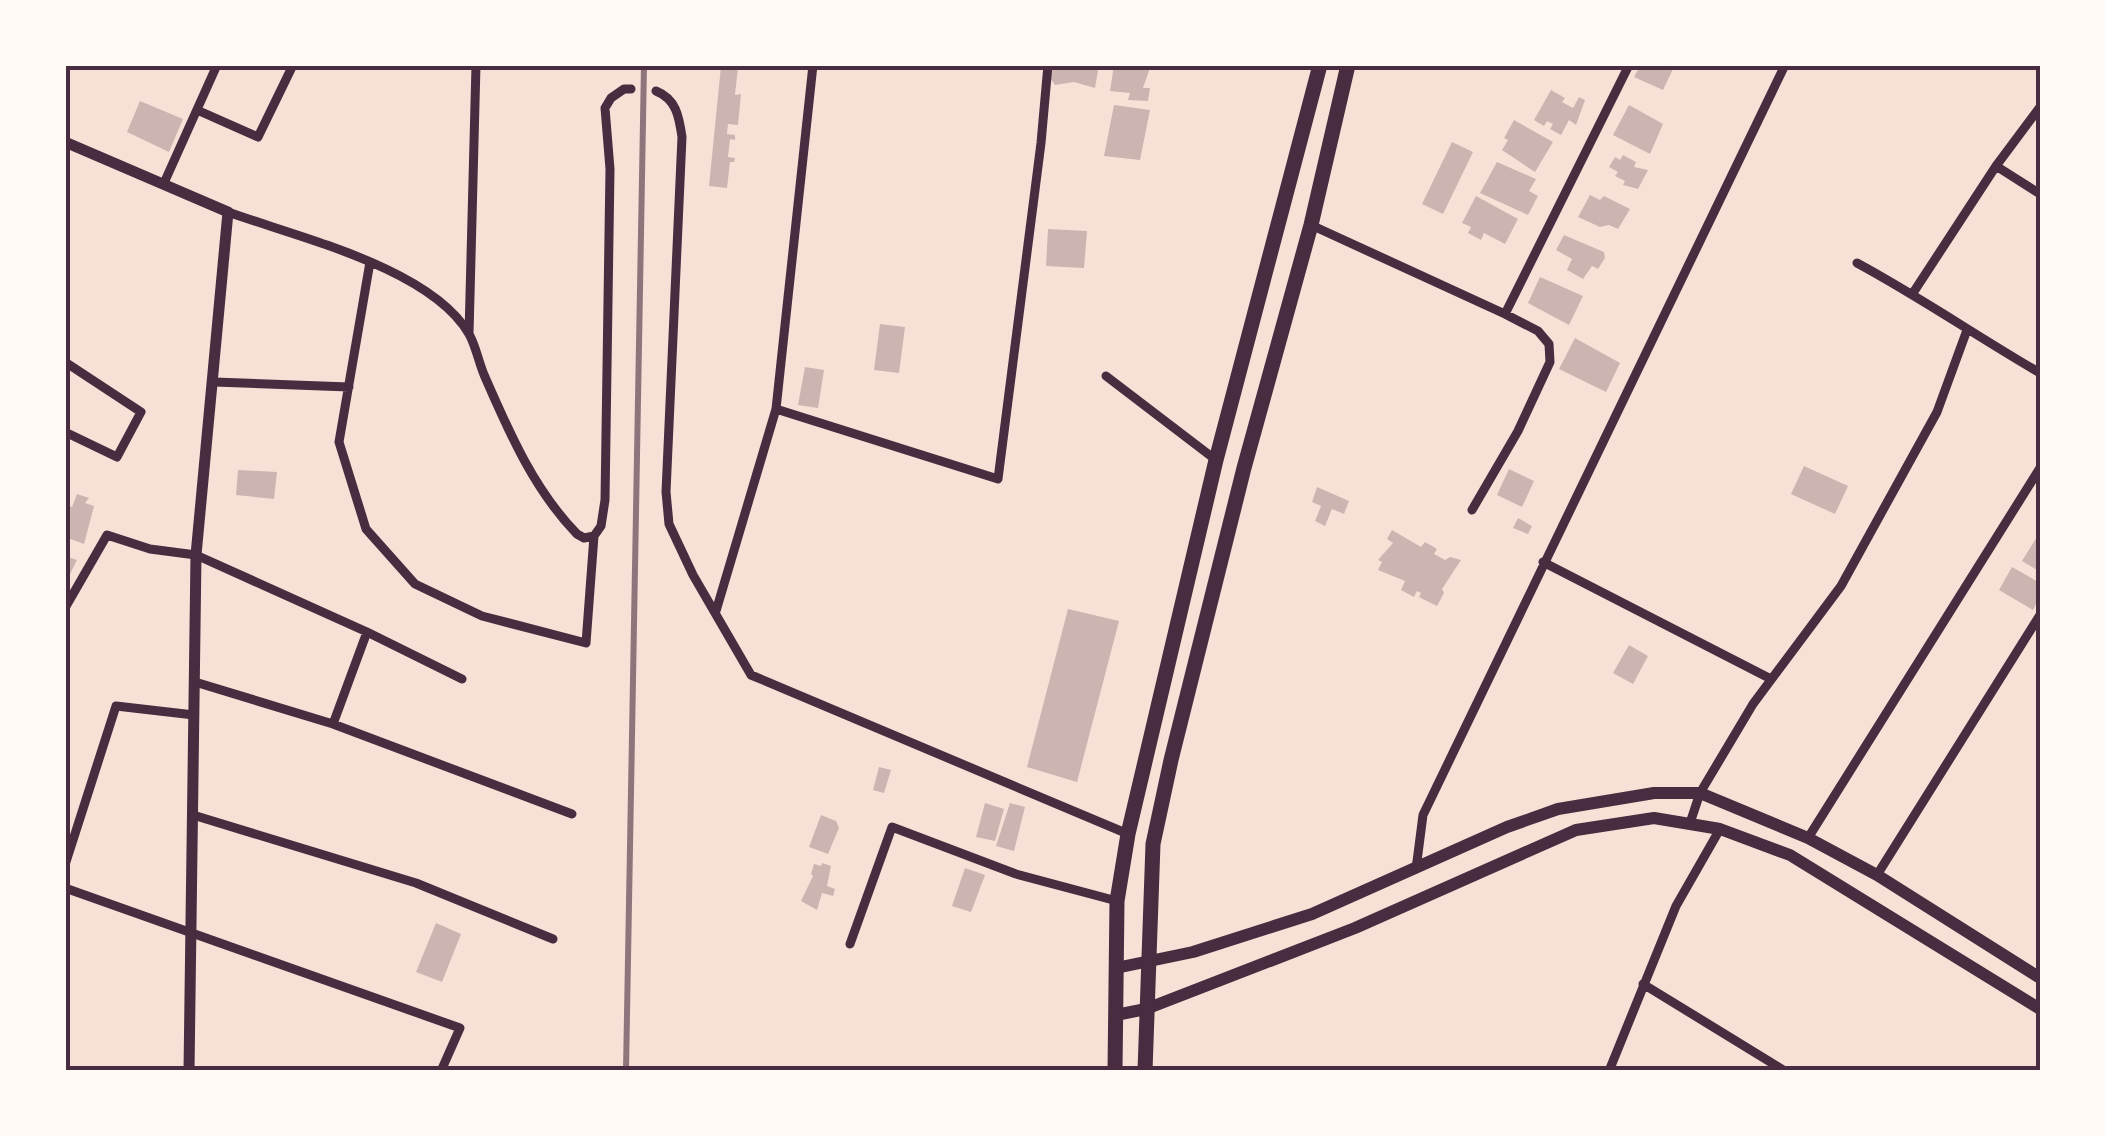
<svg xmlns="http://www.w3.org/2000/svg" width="2105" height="1136" viewBox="0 0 2105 1136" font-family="'Archivo Narrow',sans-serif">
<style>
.building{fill:#ccb4b1}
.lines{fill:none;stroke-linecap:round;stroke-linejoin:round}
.minor{stroke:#4a2c40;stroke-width:9}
.tertiary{stroke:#4a2c40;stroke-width:11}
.secondary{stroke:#4a2c40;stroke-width:12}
.primary{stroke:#4a2c40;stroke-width:15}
.rail{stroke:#8f747c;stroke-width:6}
.neatline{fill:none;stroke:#4a2c40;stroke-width:4}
</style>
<rect width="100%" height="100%" fill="#f7e1d7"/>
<path class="building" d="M1054 65H1099L1095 88 1074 82 1055 85 1050 78Z
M1114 65H1151L1143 88H1150L1148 101 1128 100 1130 93 1110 91Z
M1647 65H1667L1673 69 1663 90 1634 77 1640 66 1645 68Z
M721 66 738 67 735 95 741 94 738 125 728 124 727 134 735 135V140L730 139 728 157 735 158 734 162H730L727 188 709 186Z
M1551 90 1565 98 1562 102 1573 108 1579 97 1585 100 1576 125 1569 120 1561 135 1550 129 1553 124 1547 121 1544 126 1534 120Z
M140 101 183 119 169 152 127 132Z
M1114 105 1150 110 1140 160 1104 156Z
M1629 105 1663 124 1650 154 1613 135Z
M1514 120 1553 142 1535 172 1502 150 1508 140 1504 138Z
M1452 142 1473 152 1443 214 1422 204Z
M1623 155 1636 162 1634 167 1648 170 1638 189 1623 185 1625 181 1615 176 1618 172 1609 167 1615 157 1620 160Z
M1497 162 1536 179 1529 191 1538 196 1528 215 1480 193Z
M1590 195 1600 200 1604 196 1630 209 1618 229 1609 225 1600 227 1578 217Z
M1476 196 1518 219 1505 244 1484 233 1481 240 1468 233 1471 227 1462 223Z
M1048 229 1087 231 1084 268 1046 266Z
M1564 235 1604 252 1605 258 1598 269 1592 266 1583 279 1567 270 1572 259 1556 250Z
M1540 277 1583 296 1569 325 1528 303Z
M880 324 905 327 899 373 874 370Z
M1575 338 1620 363 1606 392 1559 369Z
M805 367 824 370 818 408 798 405Z
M1804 466 1848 486 1835 514 1791 494Z
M1509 469 1534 481 1522 507 1497 495Z
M238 470 277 472 274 499 236 495Z
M1317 487 1349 501 1344 514 1332 509 1325 526 1315 521 1321 506 1312 502Z
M77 494 89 498 85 503 94 506 84 544 65 537V504L72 507Z
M1518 518 1532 526 1528 534 1513 528Z
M1392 530 1421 547 1425 542 1437 549 1434 554 1445 560 1450 557 1461 560 1442 589 1444 593 1437 606 1419 597 1421 593 1417 591 1414 597 1401 590 1405 581 1378 570 1382 562 1378 560 1393 543 1387 539Z
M2037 537 2040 539V572L2022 561Z
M65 556 77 560 66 582 65 581Z
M2012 567 2040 583V597L2033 610 1999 590Z
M1068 609 1119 621 1077 782 1027 767Z
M1629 645 1648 656 1633 684 1613 673Z
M879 767 891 770 884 793 873 790Z
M985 803 1004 809 995 841 976 837Z
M1010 803 1025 807 1014 851 996 846Z
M821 815 836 821 839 828 828 854 809 847Z
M822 863 831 866 827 886 835 889 833 896 822 893 817 910 801 901 813 876 811 874 814 864 821 866Z
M965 868 985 875 971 912 952 906Z
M436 923 461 934 442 982 416 972Z"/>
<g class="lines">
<path class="minor" d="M656 91C676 99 679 116 682 137L666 492 669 524 693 575 751 675 1128 834
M197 110 258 137 293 65
M1996 166 2040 194
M164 183 217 65
M228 212C297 237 431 268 469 334 476 346 479 364 485 377 509 432 534 490 577 534L584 538 594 536 601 526 605 500 610 169 605 108 611 98 624 89H631
M1311 225 1505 314 1538 331 1549 344 1550 362 1518 431 1472 510
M370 262 339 442 366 529 415 584 482 616 586 643 594 536
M1857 263C1920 297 1978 337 2040 373
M1913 293 1996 166 2040 107
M1505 314 1629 65
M469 334 476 65
M65 362 141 412 117 457 65 432
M1106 376 1216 460
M214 382 349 387
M776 409 813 65
M1543 562 1771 679
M65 608 107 535 150 549 196 555 367 632 462 679
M716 611 776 409 998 479 1041 143 1048 65
M195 682 333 724 367 632
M333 724 572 814
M193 815 416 883 553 939
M1690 823 1700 793 1753 704 1841 586 1937 412 1967 330
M1808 838 2040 468
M65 865 116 706 194 715
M1416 869 1423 815 1785 65
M1877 875 2040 615
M65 888 460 1028 441 1071
M850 944 892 827 1016 874 1117 901
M1643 984 1785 1071
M1609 1071 1676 906 1720 829"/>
<path class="tertiary" d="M65 142 228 212 196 555 189 1071"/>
<path class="secondary" d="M1116 968 1193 952 1312 914 1507 827 1558 809 1654 793H1700L1808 838 1877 875 2040 978
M1116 1015 1146 1009 1355 928 1576 830 1654 818 1720 829 1790 855 2040 1009"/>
<path class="primary" d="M1115 1071 1117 901 1128 834 1216 460 1320 65
M1145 1071 1153 844 1171 760 1244 468 1311 225 1348 65"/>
<path class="rail" d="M626 1071 644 65"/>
</g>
<rect width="2105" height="1136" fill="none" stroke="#fffaf5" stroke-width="135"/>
<rect x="68" y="68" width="1970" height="1000" class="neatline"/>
</svg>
